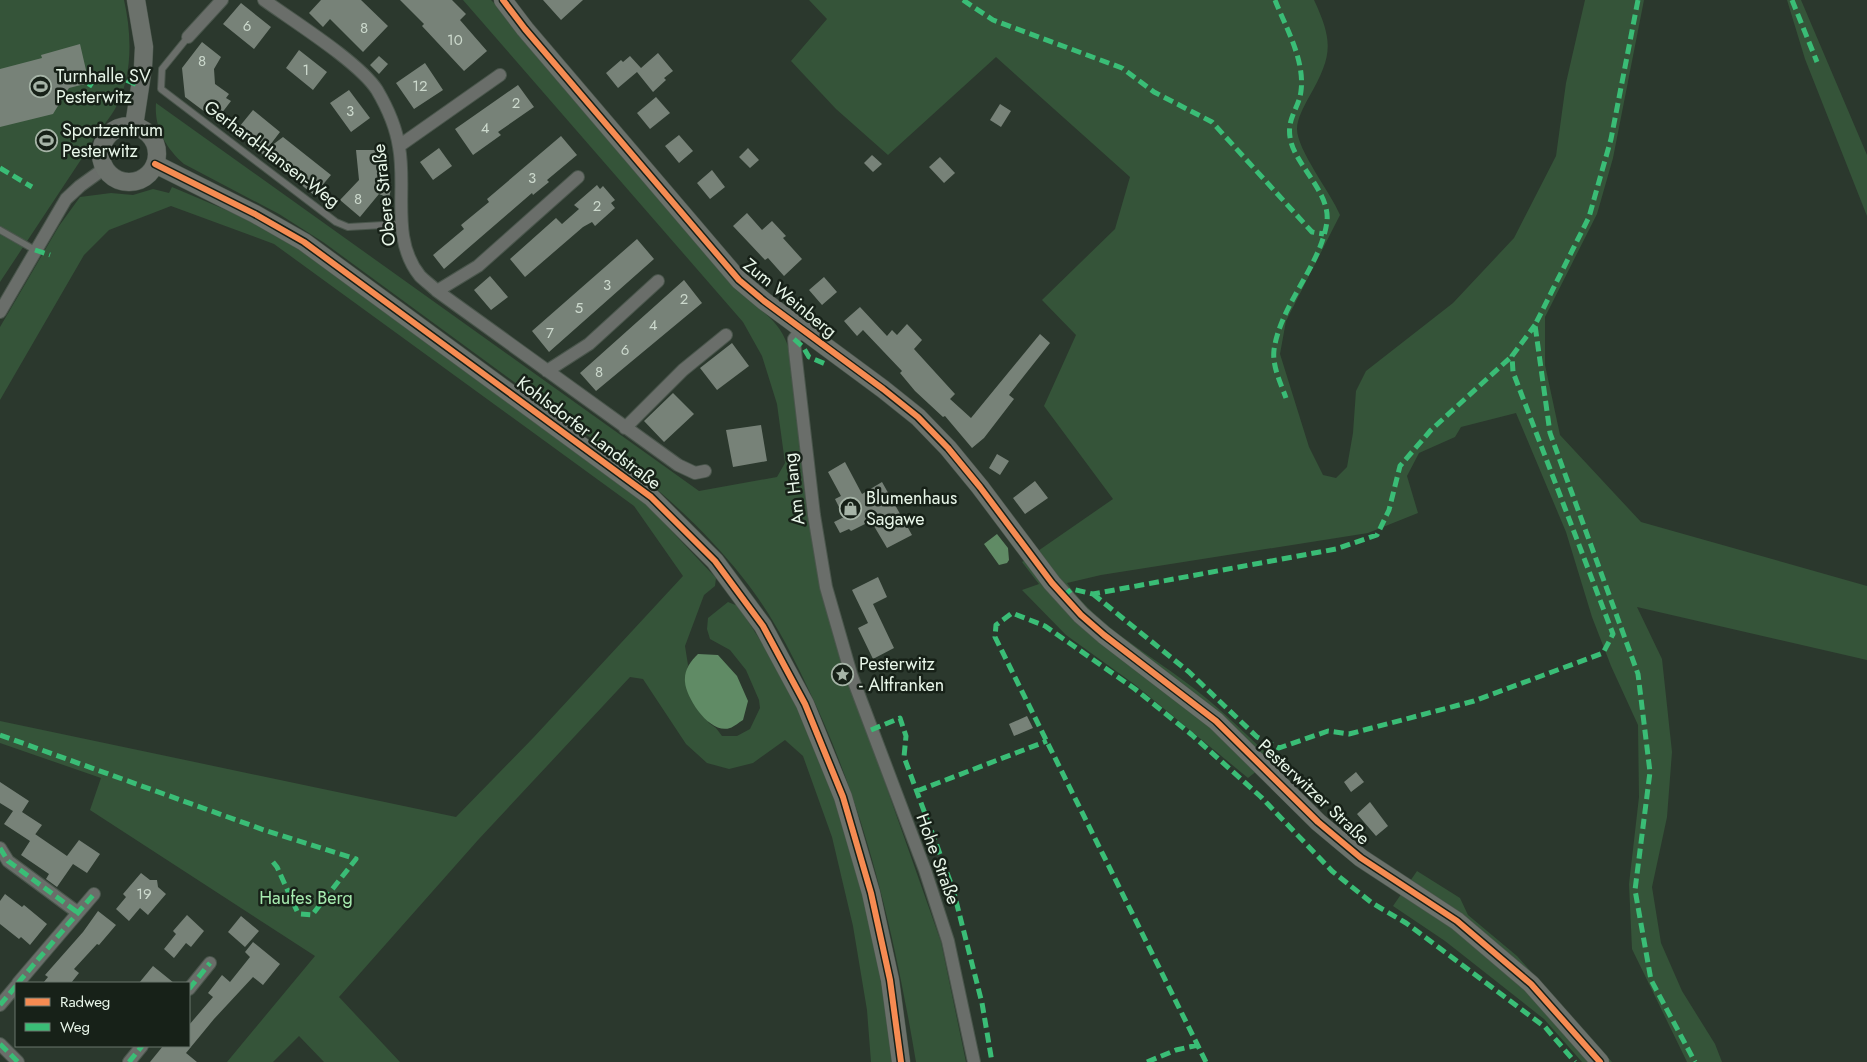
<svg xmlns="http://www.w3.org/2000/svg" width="1867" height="1062" viewBox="0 0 1867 1062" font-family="Jost,sans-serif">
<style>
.green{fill:#355439}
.water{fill:#608b65}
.building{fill:#778278}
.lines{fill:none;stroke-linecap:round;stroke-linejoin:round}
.lane-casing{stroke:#4a564c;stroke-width:8}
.street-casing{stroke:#4a564c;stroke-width:14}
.secondary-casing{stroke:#4a564c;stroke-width:19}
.lane{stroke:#6a6e6a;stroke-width:6}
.street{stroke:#6a6e6a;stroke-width:12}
.secondary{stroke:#6b716b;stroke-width:18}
.quiet{stroke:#3abd76;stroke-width:5;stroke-dasharray:10 5;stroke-linecap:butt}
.cycleway-casing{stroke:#172118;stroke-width:9}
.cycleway{stroke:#f68b52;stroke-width:6}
.labels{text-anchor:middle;stroke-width:5;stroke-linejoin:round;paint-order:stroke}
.number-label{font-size:15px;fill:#ccd9cd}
.poi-label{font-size:18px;fill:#e8f6e9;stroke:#172118;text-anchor:start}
.street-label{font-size:18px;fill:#e8f6e9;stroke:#172118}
.park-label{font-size:18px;fill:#a6ebaf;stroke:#172118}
</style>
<rect width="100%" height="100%" fill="#2b382d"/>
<path class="green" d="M0 0H124C132 35 133 77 115 109 107 123 96 132 90 146L0 282Z
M463 0H491L507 16 752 302C779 325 783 329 794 363L847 675 941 942 966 1062H916C894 931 864 802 805 682 788 646 768 609 743 578 711 537 673 502 633 469L323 242 279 214 184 164C166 148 154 128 156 103L699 491 777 477 785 463 777 404 762 356 743 322Z
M809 0H1314C1334 43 1332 56 1309 97 1304 106 1297 119 1297 129 1297 150 1331 193 1340 215L1286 321 1280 354 1309 447 1323 475 1336 478 1347 467 1353 433 1356 391 1366 371 1453 303 1514 238 1556 156 1566 83 1585 0H1644L1613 158 1597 214 1545 317V365L1560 435 1641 522 1867 586V660L1637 607 1662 659 1672 752 1667 817 1652 887 1661 943 1682 991 1715 1044 1722 1062H1687L1632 949 1629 884 1639 797 1638 725 1611 666 1592 617 1566 532 1516 413 1461 427 1455 437 1419 453 1407 476 1418 513 1368 533 1101 575 1067 583C1095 625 1156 658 1196 690 1223 711 1247 735 1272 759L1248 778 1134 684 1066 635 1022 590 1039 584 1022 562 1113 499 1044 406 1076 335 1042 300 1115 229 1130 177 996 57 888 155 836 109 791 61 827 19Z
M1787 0H1801L1867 155V216L1805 59Z
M172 187 252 221 302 251 647 505 716 578 715 586 704 595 685 646 688 665 685 682 709 723 716 728 722 736H737L750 729 760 708 759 700 746 670 730 650 710 639 707 629 708 618 728 602 738 606C755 632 773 659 788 687 847 802 878 934 892 1062H871L867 1010 853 926 832 837 803 756 785 740 753 763 729 769 707 763 686 744 643 679 630 677 478 840 339 997 400 1062H324L299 1036 273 1062H227L315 956 90 810 101 778 0 743V721L456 817 534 737 683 576 634 506 274 244 171 206 109 230 84 255 0 400V327L59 226 80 197 111 193 133 195 153 189 169 193Z
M1417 871 1460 898 1468 915 1517 956 1612 1062H1582L1544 1019 1445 941 1393 906Z"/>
<path class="water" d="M997 534 1008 548 1009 560 1007 563 999 565 984 544Z
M698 654 718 655 737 676 748 701 743 720C739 722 734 727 730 728 710 735 686 698 685 682 684 670 690 662 698 654Z"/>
<path class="building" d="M321 0H361L388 26 363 52 330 19 323 27 309 13Z
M400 0H452L466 14 460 20 487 51 464 71 422 26 424 24Z
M543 0H583L561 20Z
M241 3 271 27 254 49 223 24Z
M202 42 221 57 214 69 215 84 229 94 226 98 231 101 218 118H213L185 97 182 68Z
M80 44 89 83 69 88 53 114 0 127V69L42 58 41 55Z
M299 50 327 72 313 90 286 68Z
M658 53 673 71 664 78 666 80 653 92 637 72 618 88 606 73 621 60 623 62 630 56 641 68Z
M379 56 388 64 379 74 370 65Z
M425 63 443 90 414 109 396 83Z
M518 85 534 107 498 132 501 135 473 155 455 129Z
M349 90 370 118 351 132 330 103Z
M656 97 670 113 650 129 637 113Z
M1000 104 1011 111 1001 127 990 120Z
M253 110 280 132 267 149 283 137 331 175 314 195 235 132Z
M679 135 693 151 679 163 665 146Z
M561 136 577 155 547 180 549 182 533 195 532 193 444 269 433 255 464 229 461 225 489 202 487 199Z
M439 148 452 166 433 180 420 162Z
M748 148 759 160 750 168 739 157Z
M356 150H383L384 183 392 185 389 198 379 194 360 217 340 200 359 180Z
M872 155 882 164 873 172 864 163Z
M940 157 955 173 944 183 929 167Z
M712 170 725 187 710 199 697 183Z
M597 185 600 189 603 186 615 200 611 203 615 208 595 226 592 222 583 227 525 277 510 259 556 218 562 224 579 209 574 205Z
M747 213 762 230 772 221 786 236 783 238 802 259 784 276 768 258 765 260 733 226Z
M637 239 654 259 549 352 532 331Z
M490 276 508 297 491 310 474 290Z
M824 277 837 292 822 305 809 290Z
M684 280 702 303 596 391 580 373Z
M860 307 887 336 892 330 897 335 907 324 922 340 914 349 955 394 950 399 971 418 1040 334 1050 343 1009 395 1014 399 984 438 972 448 945 416 943 417 915 391 900 373 902 371 863 330 857 336 844 321Z
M732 343 749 366 717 390 700 368Z
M673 393 694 414 664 442 644 421Z
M761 425 767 461 733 467 726 430Z
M997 454 1009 461 1000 475 989 468Z
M845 462 862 494 882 482 912 535 887 548 871 521 851 531 849 529 840 533 834 522 844 517 835 499 841 496 828 472Z
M1035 481 1048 498 1025 514 1013 498Z
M878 577 887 597 873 604 894 648 873 659 858 628 868 623 852 590Z
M1027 716 1033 728 1014 736 1009 724Z
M1356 772 1364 782 1351 792 1344 782Z
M0 782 29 801 22 812 42 825 34 836 35 834 67 856 79 840 100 854 87 873 73 864 57 887 46 879 49 874 21 855 30 841 4 824 13 811 0 803Z
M1370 802 1388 826 1376 836 1357 814Z
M141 873 150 880H157L158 887 166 894 148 915 140 908 129 921 116 909 126 897 123 894Z
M5 894 22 907 24 905 47 924 30 945 21 937 19 939 0 924V901Z
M98 911 116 925 99 945 97 944 74 969 79 973 71 983H43L48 977 45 975 83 932Z
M187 915 204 931 191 947 186 943 174 958 164 949 176 934 173 931Z
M241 916 259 931 245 947 228 932Z
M253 942 280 964 263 985 253 977 214 1019 186 1053 197 1062H150L163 1046H189V1025L213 997 208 993 222 975 230 982 250 957 245 952Z
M153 966 174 983H139Z"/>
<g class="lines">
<defs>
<path id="lane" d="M188 37 162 69 161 89 336 222 348 227 401 224
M0 230 35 250"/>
<path id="street" d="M264 0C293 21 359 62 377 90 387 107 396 127 399 147 407 189 390 239 420 276 425 281 432 286 437 291L678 465 695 473 705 471
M188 37 222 0
M399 146 500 75
M437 291 478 266 578 177
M0 312 66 199 80 186 105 168
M802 329 794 339 795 351 814 515 826 587 851 674 925 870 948 941 974 1062
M547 371 589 344 658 281
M625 428 683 370 726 335
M0 848 8 861 77 912
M18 983 94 894
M189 989 210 963
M0 1005 16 986
M0 1044 18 1062
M129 1062 142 1046"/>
<path id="secondary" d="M503 0 525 29 739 280 764 301 883 389 918 417 948 448 980 487 1052 583 1081 615 1104 635 1216 721 1318 822 1361 858 1457 921 1531 984 1600 1062
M101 154a28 28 0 1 1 56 0a28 28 0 1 1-56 0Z
M134 126 143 67 144 47 136 0
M155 164 255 214 304 242 651 497 715 561 763 626 805 704 843 797 871 893 890 980 901 1062"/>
</defs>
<use href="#lane" class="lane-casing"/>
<use href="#street" class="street-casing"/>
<use href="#secondary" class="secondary-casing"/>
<use href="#lane" class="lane"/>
<use href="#street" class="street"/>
<use href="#secondary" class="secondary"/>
<path class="quiet" d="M963 0 993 20 1122 68 1154 92 1212 122 1312 232 1324 234
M1275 0C1286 28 1305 60 1301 91 1299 109 1285 119 1291 142 1297 166 1330 193 1327 221 1322 264 1280 305 1274 350 1272 366 1281 384 1286 398
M1638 0 1611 139 1589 217 1535 325 1550 433 1638 674 1650 772 1635 890 1651 980 1695 1062
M1792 0 1817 62
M89 87 96 76 112 74 140 86
M0 168 32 187
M35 250 50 255
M794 339 803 347 809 357 828 365
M1093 594 1189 672 1257 737 1279 748 1328 731 1349 734 1474 701 1603 653 1613 634 1513 372 1512 356 1535 325
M1063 596 1072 589 1093 594 1336 549 1377 535 1389 510 1400 466 1431 430 1512 356
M871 730 900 718 906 736 904 757 953 889 982 1003 992 1062
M0 735 264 830 356 859 312 915 301 914
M917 791 1047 741
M0 848 8 861 77 912
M273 862 277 867 297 911
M18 983 94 894
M189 989 210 963
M0 1005 16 986
M0 1044 18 1062
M129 1062 142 1046
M1147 1062 1176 1050 1198 1045
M1206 1062 995 637 996 625 1012 613 1045 626 1135 689 1192 735 1261 797 1332 871 1372 903 1406 923 1545 1027 1575 1062"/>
<defs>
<path id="cycleway" d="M503 0 525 29 739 280 764 301 883 389 918 417 948 448 980 487 1052 583 1081 615 1104 635 1216 721 1318 822 1361 858 1457 921 1531 984 1600 1062
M155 164 255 214 304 242 651 497 715 561 763 626 805 704 843 797 871 893 890 980 901 1062"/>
</defs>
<use href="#cycleway" class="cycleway-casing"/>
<use href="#cycleway" class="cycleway"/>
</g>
<defs>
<symbol id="stadium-ring" viewBox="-11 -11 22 22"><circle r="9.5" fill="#172118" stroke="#a6b4a7" stroke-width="1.5"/><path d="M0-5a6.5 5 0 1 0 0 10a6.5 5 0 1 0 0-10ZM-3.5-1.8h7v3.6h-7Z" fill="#a6b4a7"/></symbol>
<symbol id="shop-ring" viewBox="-11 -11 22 22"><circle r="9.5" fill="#172118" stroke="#a6b4a7" stroke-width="1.5"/><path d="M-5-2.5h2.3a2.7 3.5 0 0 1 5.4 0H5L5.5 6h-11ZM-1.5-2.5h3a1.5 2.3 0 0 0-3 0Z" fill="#a6b4a7"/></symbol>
<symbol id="sight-ring" viewBox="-11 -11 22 22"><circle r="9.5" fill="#172118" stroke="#a6b4a7" stroke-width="1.5"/><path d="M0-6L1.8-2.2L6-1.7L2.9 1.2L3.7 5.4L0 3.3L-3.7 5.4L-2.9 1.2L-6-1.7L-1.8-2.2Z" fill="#a6b4a7"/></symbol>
</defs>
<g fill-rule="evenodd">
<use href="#stadium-ring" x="28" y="74" width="25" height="25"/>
<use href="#stadium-ring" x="34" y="128" width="25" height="25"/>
<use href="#shop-ring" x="838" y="496" width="25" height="25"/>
<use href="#sight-ring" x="830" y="662" width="25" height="25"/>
</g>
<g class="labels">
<g class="number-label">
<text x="247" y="31">6</text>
<text x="364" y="33">8</text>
<text x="455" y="45">10</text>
<text x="202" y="66">8</text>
<text x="306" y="75">1</text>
<text x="420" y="91">12</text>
<text x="516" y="108">2</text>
<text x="350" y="116">3</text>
<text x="485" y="133">4</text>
<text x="532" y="183">3</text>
<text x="358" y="204">8</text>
<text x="597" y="211">2</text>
<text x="607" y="290">3</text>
<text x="684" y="304">2</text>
<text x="579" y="313">5</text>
<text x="653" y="330">4</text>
<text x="550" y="338">7</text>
<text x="625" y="355">6</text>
<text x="599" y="377">8</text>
<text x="144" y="899">19</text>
</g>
<g class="poi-label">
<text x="56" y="82">Turnhalle SV<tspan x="56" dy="21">Pesterwitz</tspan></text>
<text x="62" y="136">Sportzentrum<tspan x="62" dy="21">Pesterwitz</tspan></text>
<text x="866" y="504">Blumenhaus<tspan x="866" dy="21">Sagawe</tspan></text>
<text x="859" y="670">Pesterwitz<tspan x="859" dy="21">- Altfranken</tspan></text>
</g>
<g class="street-label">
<text transform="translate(272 154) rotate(37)" y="6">Gerhard-Hansen-Weg</text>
<text transform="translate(384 195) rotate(-96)" y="6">Obere Straße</text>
<text transform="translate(790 298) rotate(39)" y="6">Zum Weinberg</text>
<text transform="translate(589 433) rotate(37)" y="6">Kohlsdorfer Landstraße</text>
<text transform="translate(794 489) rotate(-97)" y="6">Am Hang</text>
<text transform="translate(1314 792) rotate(43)" y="6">Pesterwitzer Straße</text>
<text transform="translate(938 859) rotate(70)" y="6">Hohe Straße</text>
</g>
<g class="park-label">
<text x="306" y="904">Haufes Berg</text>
</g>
</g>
<rect x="15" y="982" width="175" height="65" fill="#172118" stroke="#6b766c"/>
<rect x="25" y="998" width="25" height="8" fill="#f68b52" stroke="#6b766c"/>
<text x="60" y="1007" font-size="15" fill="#e8f6e9">Radweg</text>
<rect x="25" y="1023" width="25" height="8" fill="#3abd76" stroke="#6b766c"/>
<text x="60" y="1032" font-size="15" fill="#e8f6e9">Weg</text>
</svg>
